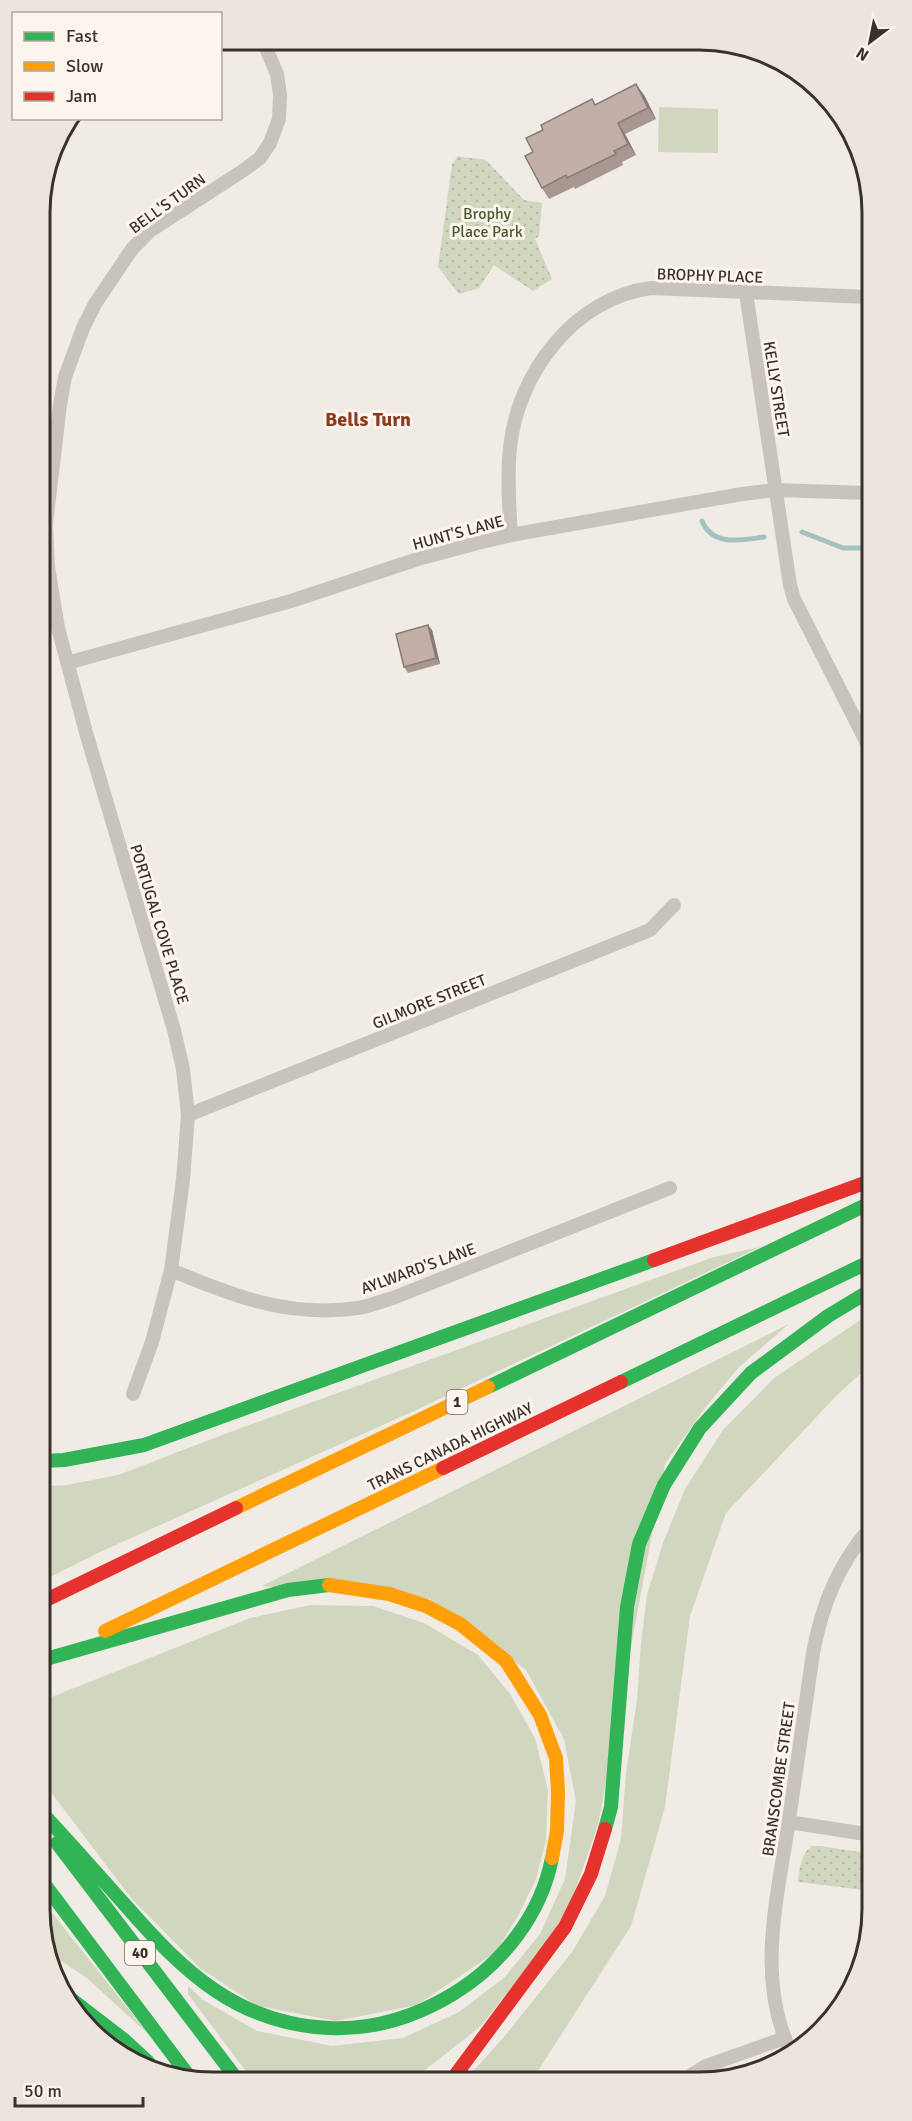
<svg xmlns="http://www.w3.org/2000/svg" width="912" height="2121" viewBox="0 0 912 2121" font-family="Signika,sans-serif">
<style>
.green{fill:#d1d6bf}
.park{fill:url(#park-dots)}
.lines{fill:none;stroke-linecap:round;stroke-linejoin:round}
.stream{stroke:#a1c2c1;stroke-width:5}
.street{stroke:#c9c3be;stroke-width:14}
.fast{stroke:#30b455;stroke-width:14}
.slow{stroke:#ff9f0a;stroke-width:14}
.jam{stroke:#e5322d;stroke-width:14}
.wall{fill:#a89690}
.shaded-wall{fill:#887a75}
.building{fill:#c3afa7;stroke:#887a75;stroke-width:1.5}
.labels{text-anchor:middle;stroke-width:6;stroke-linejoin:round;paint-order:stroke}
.shield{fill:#fbf5ee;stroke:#756b66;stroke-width:1.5}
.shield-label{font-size:15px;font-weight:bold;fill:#3b302b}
.street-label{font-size:16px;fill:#3b302b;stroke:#fbf5ee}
.park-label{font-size:16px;fill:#4a5a2e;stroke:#fbf5ee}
.quarter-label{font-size:20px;font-weight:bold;fill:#8c3b22;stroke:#fbf5ee}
.rim{fill:none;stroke:#3b302b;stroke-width:3}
</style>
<defs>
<pattern id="park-dots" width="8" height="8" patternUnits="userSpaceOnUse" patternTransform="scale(1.5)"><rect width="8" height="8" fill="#d1d6bf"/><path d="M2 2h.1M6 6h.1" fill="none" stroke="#b4b8a4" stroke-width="1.8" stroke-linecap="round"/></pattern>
</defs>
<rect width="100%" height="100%" fill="#f0ebe5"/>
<path class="green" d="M659 107 718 109V153L658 152Z
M760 1247 414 1411 100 1552 44 1580 43 1486 67 1485 118 1475 238 1429 714 1257Z
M871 1313V1364L836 1396 726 1513 690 1616 665 1807 631 1926 534 2077H468L504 2037 572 1952 605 1896 621 1839 626 1773 637 1700 641 1643 647 1595 663 1543 685 1489 723 1430 774 1378Z
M789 1324 739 1367 705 1408 665 1464 598 1825 565 1919 481 2026 415 2078H251L188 1994V1986L203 2000 257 2031 332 2046 403 2038 459 2012 505 1977 540 1934 565 1879 576 1801 564 1739 526 1670 430 1599 262 1586Z
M310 1605 373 1606 424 1623 478 1655 510 1694 535 1738 548 1790 546 1840 536 1879 519 1914 496 1952 417 2005 336 2021 258 2006 201 1969 131 1898 44 1783V1700L250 1618Z
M45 1904 149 2035 88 1979 45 1950Z"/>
<path class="park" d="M458 156C468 159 478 157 487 161L524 200 542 203 539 236 535 239 552 279 533 291 494 265 479 288 459 294 438 267 452 164Z
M812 1846H820L872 1854V1891L798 1882C800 1868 800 1855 812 1846Z"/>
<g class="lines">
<path class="stream" d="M702 521C713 547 742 540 764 537
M802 532 843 548H868"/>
<path class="street" d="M746 293 790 585 794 599 869 747
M511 535C509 507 507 477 510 448 517 374 574 298 651 288L868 297
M67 663 291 601 418 559 478 543 511 535 742 494 776 490 868 493
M188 1115 650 930 674 905
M171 1270C233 1296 289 1318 358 1308 370 1306 382 1301 393 1298L670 1188
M133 1394 152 1342 171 1270 183 1180 188 1115 183 1069 174 1030 87 736 58 628 48 567 46 524 60 405 65 377 83 328 95 304 132 249 150 231 244 170 260 158 270 143 279 119 280 95 277 74 262 39
M789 1822 872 1835
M789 2048C756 1975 778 1895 789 1820 797 1764 805 1709 813 1653 822 1605 838 1564 871 1527
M690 2076 706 2066 785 2038"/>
<path class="fast" d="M621 1382 871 1261
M488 1387 870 1203
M43 1461 64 1460 144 1445 654 1260
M46 1659 288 1590 329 1585
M44 1815C72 1845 99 1876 126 1906 183 1971 237 2024 329 2028 373 2030 415 2017 453 1994 502 1964 541 1915 552 1858
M605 1829 611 1807 627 1607 639 1544 664 1485 700 1428 751 1373 828 1316 871 1290
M57 1843 236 2078
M45 1885 191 2079
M71 1999 123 2039 148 2062"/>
<path class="slow" d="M236 1508 488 1387
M329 1585 389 1594 426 1606 460 1624 506 1661 540 1715 556 1758 558 1792 557 1831 552 1858
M105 1631 443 1468"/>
<path class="jam" d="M654 1260 870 1181
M443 1468 621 1382
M44 1601 236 1508
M454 2077 565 1927 591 1874 605 1829"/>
</g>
<path class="wall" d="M644 95 656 119 625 134 636 155 622 162 623 165 575 189 574 187 549 199 542 188 533 152Z
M432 630 440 664 408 673 404 667Z"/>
<path class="shaded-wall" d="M636 84 644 95 656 119 648 108Z
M618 123 625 134 636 155 628 144Z
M428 625 432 630 440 664 436 658Z"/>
<path class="building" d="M636 84 648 108 618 123 628 144 614 151 616 154 567 178 566 175 542 188 525 156 533 152 526 138 543 130 541 125 592 99 595 105Z
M428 625 436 658 404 667 396 634Z"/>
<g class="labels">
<g class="shield">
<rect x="446.5" y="1390" width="21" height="24" rx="4.5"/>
<rect x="125" y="1941" width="30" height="24" rx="4.5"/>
</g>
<g class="shield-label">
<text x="457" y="1407">1</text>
<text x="140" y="1958">40</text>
</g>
<g class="street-label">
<text transform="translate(167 203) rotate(-36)" y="6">BELL'S TURN</text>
<text transform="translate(710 275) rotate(2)" y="6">BROPHY PLACE</text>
<text transform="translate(777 389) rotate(81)" y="6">KELLY STREET</text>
<text transform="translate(458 532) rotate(-15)" y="6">HUNT'S LANE</text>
<text transform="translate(160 924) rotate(73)" y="6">PORTUGAL COVE PLACE</text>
<text transform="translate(429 1001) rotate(-22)" y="6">GILMORE STREET</text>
<text transform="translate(418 1268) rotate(-20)" y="6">AYLWARD'S LANE</text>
<text transform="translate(450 1446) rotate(-26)" y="6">TRANS CANADA HIGHWAY</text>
<text transform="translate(778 1779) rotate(-82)" y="6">BRANSCOMBE STREET</text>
</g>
<g class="park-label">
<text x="487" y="219">Brophy<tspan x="487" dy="18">Place Park</tspan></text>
</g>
<g class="quarter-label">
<text x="368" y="426">Bells Turn</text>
</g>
</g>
<path d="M0 0H912V2121H0ZM213 50H699A163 163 0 0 1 862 213V1909A163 163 0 0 1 699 2072H213A163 163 0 0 1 50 1909V213A163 163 0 0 1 213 50Z" fill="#ece5de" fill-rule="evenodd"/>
<path class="rim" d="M213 50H699A163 163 0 0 1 862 213V1909A163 163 0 0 1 699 2072H213A163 163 0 0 1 50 1909V213A163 163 0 0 1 213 50Z"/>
<rect x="12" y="12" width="210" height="108" fill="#fbf5ee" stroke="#aea6a0" stroke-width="1.5"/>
<rect x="24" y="32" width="30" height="9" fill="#30b455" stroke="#aea6a0" stroke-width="1.5"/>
<text x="66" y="42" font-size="18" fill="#3b302b">Fast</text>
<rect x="24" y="62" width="30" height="9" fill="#ff9f0a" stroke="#aea6a0" stroke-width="1.5"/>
<text x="66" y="72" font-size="18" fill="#3b302b">Slow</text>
<rect x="24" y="92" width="30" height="9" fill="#e5322d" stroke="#aea6a0" stroke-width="1.5"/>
<text x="66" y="102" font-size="18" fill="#3b302b">Jam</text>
<g transform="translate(870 42) rotate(212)" stroke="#fbf5ee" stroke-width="4.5" paint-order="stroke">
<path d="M0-4.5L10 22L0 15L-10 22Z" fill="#3b302b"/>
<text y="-9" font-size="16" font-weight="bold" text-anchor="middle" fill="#3b302b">N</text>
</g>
<path d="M15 2097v9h128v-9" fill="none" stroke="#3b302b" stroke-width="3"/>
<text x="24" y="2097" font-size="18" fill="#3b302b" stroke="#fbf5ee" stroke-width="4.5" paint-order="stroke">50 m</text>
</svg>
